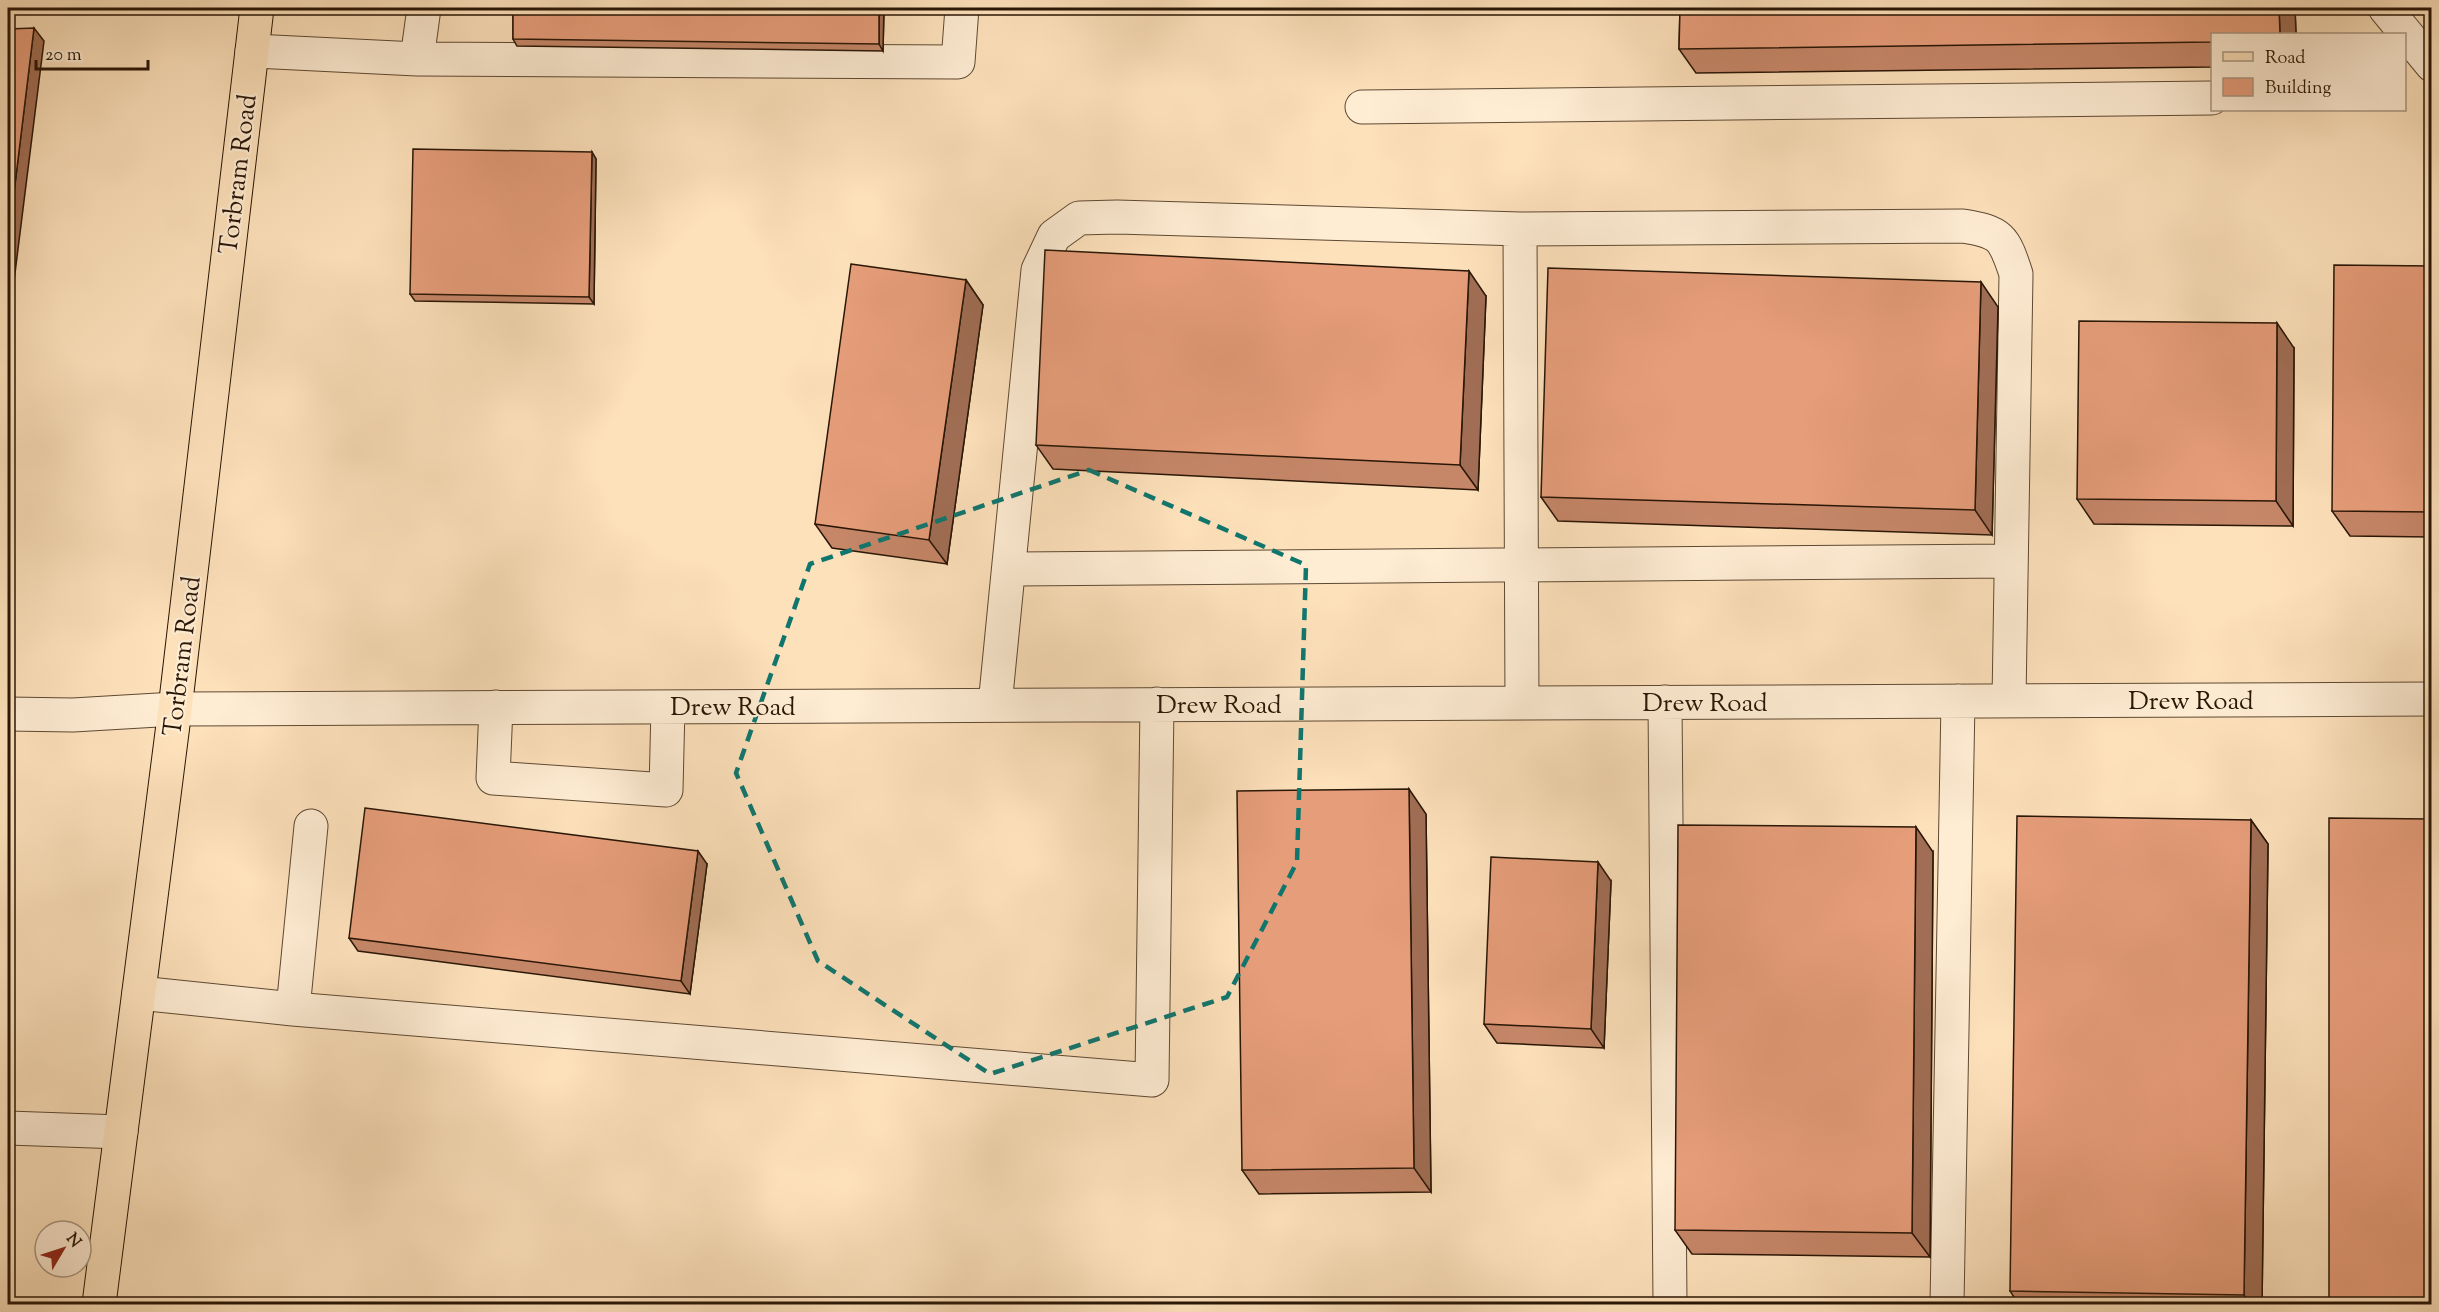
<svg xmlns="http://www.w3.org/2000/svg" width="2439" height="1312" viewBox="0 0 2439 1312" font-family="'Sorts Mill Goudy',serif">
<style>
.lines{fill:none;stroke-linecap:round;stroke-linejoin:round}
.minor-casing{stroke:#5e4933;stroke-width:35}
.major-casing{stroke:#291606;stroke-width:35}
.minor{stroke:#feecd3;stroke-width:33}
.major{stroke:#fde1bb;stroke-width:33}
.wall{fill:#c68769;stroke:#291606;stroke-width:1.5}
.shaded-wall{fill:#a16e55;stroke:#291606;stroke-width:1.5}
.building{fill:#e69d7a;stroke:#291606;stroke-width:1.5}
.marked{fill:none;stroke:#0f766e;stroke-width:4.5;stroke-dasharray:12 8;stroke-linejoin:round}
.labels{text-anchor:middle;stroke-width:4.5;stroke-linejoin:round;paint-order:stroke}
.street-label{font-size:26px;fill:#291606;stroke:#feecd3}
</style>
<rect width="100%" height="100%" fill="#fde1bb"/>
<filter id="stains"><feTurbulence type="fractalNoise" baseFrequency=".00333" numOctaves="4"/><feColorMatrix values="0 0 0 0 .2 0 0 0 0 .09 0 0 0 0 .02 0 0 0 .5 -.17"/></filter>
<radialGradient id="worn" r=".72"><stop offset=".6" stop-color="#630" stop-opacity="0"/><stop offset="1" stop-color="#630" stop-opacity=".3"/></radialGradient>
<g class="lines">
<defs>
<path id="minor" d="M2385 8 2432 65
M252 51 417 59 958 62 962 8
M417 59 424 8
M1362 107 2212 98
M1520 229 1522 703
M1009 569 2011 561
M1665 702 1670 1304
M995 705 1038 270 1054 236 1079 218 1117 217 1520 229 1963 226C2001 232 2004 237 2016 274L2009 700
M496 707 493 778 666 790 668 707
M8 714 73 715 175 709 2432 699
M139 993 293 1009 311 826
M293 1009 1152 1080 1157 704
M8 1128 121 1132
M1947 1304 1958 701"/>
<path id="major" d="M99 1304 175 709 257 8"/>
</defs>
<use href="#minor" class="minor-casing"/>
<use href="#major" class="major-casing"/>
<use href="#minor" class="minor"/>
<use href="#major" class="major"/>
</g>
<path class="wall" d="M513 8H884L883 51 517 46 513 39Z
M1680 8H2295L2296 34H2212V67L1696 73 1679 49Z
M592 152 596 159 594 304 415 301 410 294Z
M2432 266V537L2350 536 2332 511Z
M966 280 983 305 947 564 832 548 815 524Z
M1486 296 1478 490 1053 469 1036 445Z
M1998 307 1992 535 1558 521 1541 497Z
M2294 348 2293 526 2094 524 2077 499Z
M1426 814 1431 1192 1259 1194 1242 1170Z
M2251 820 2268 844 2262 1305H2019L2010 1291Z
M1933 852 1930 1257 1692 1254 1675 1230Z
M707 864 690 994 358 951 349 938Z
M1611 881 1604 1048 1497 1043 1484 1024Z"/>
<path class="shaded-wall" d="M879 8H884L883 51 879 44Z
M2279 8H2295L2296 34H2280Z
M34 28 44 41 8 329V242Z
M592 152 596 159 594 304 589 297Z
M1469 271 1486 296 1478 490 1460 465Z
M966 280 983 305 947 564 929 540Z
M1981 282 1998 307 1992 535 1975 510Z
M2277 323 2294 348 2293 526 2276 501Z
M1409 789 1426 814 1431 1192 1414 1168Z
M2251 820 2268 844 2262 1305H2251L2244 1295Z
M1916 827 1933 852 1930 1257 1912 1233Z
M698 851 707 864 690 994 681 981Z
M1598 862 1611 881 1604 1048 1591 1029Z"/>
<path class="building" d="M513 8H879V44L513 39Z
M1680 8H2279L2280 34H2212V42L1679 49Z
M34 28 8 242V29Z
M413 149 592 152 589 297 410 294Z
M1045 250 1469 271 1460 465 1036 445Z
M851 264 966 280 929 540 815 524Z
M2334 265 2432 266V512L2332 511Z
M1548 268 1981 282 1975 510 1541 497Z
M2079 321 2277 323 2276 501 2077 499Z
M1409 789 1414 1168 1242 1170 1237 791Z
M365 808 698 851 681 981 349 938Z
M2017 816 2251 820 2244 1295 2010 1291Z
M2329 818 2432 819V1305H2329Z
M1678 825 1916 827 1912 1233 1675 1230Z
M1491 857 1598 862 1591 1029 1484 1024Z"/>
<path class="marked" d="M1089 470 1306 565 1297 862 1227 997 990 1074 818 961 736 773 810 564Z"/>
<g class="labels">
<g class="street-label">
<text transform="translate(237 174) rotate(-83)" y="9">Torbram Road</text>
<text transform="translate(181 656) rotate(-83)" y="9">Torbram Road</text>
<text x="2191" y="709">Drew Road</text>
<text x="1705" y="711">Drew Road</text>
<text x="1219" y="713">Drew Road</text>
<text x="733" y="715">Drew Road</text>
</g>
</g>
<rect width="2439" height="1312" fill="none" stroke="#fde1bb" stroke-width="30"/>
<rect x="9" y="9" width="2421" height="1294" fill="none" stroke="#291606" stroke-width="3"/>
<rect x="15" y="15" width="2409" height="1282" fill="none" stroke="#291606" stroke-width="1.5"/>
<rect x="2211" y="33" width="195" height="78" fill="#feecd3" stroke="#a99681" stroke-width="1.5"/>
<rect x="2223" y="52" width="30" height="9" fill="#fde1bb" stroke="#a99681" stroke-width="1.5"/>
<text x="2265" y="63" font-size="18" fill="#291606">Road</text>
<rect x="2223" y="78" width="30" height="18" fill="#e69d7a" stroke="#a99681" stroke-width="1.5"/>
<text x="2265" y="93" font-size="18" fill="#291606">Building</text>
<g transform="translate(63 1249) rotate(51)"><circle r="28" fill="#feecd3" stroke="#a99681" stroke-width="1.5"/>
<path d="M0-4.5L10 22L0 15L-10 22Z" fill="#8f2418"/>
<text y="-9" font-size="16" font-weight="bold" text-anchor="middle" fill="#291606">N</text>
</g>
<path d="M36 60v9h112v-9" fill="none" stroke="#291606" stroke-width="3"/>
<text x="45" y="60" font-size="18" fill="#291606" stroke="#feecd3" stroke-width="4.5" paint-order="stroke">20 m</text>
<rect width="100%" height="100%" filter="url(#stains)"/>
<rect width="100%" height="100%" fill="url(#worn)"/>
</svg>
